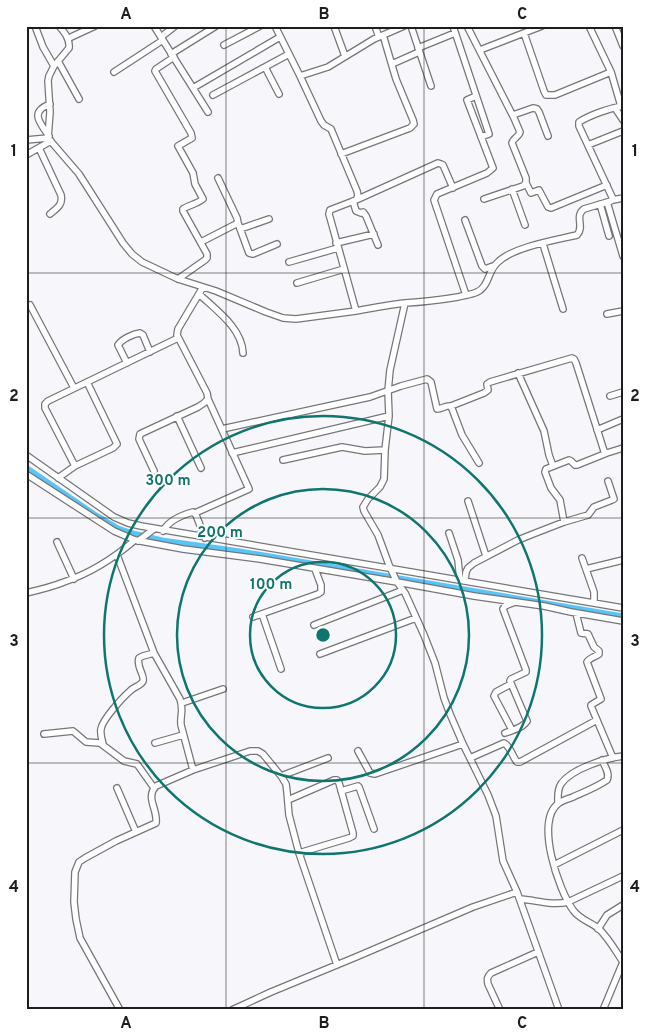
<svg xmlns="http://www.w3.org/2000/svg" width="649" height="1036" viewBox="0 0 649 1036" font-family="Overpass,sans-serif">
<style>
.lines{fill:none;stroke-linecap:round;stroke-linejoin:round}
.canal{stroke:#59c4f6;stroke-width:5}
.street-casing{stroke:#76767a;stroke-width:8}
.street{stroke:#fff;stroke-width:5.5}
.grid{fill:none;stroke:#1d1d1e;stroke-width:1;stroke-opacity:0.55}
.ring{fill:none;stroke:#0f766e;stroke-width:2.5}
.centre{fill:#0f766e;stroke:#fff;stroke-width:2.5}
.ring-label{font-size:15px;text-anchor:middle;font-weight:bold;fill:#0f766e;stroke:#fff;stroke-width:4;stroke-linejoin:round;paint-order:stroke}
.neatline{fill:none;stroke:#1d1d1e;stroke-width:2}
.grid-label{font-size:16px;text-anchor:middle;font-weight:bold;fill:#1d1d1e}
</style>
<rect width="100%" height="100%" fill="#f7f7fb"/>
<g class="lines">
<path class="canal" d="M26 467 96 515 118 528 133 533 162 540 240 551 623 616"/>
<defs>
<path id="street" d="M35 26 43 47 54 66
M154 26 208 112
M275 26 300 76
M334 26 345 56
M375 26 379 37
M404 26 374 39 328 67 300 76 321 121 324 125 331 129 357 191 358 196 356 200 330 210 329 214 356 311C372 308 388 305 405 303 423 302 440 300 458 297 464 295 471 295 477 292 489 287 488 270 498 262 513 247 556 240 577 235 585 227 574 216 584 209L611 201 613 199 579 126V122C590 115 610 108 623 106
M411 26 431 86
M453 26 489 134 481 137
M467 26 514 118 520 132C519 137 513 138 512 143L526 178V183L523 186 484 199
M589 26 611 72
M615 26 623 46
M524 33 544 91 546 95H555L611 72 621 106
M161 37 175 26
M69 38 95 26
M224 45 260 26
M418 48 455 33
M480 50 542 26
M171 54 216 26
M174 57 156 69 155 71 191 133 192 138 178 146 193 173 195 184 203 199C197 204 189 205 183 209V211L207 254V258L205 260 178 279
M58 61 79 99
M392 64 419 52
M265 67 279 94
M114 72 163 40
M193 88 280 37
M213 95 289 54
M615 108 623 120
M513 115 533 108 537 109 539 112 548 136
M49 136C40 123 29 112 50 104
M48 138 50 112 48 81 49 76 54 66 69 48C70 39 65 33 59 26
M26 140 48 138 79 174 123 243 132 254 142 262 178 279 216 291 266 312 283 318 296 319 356 311
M588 145 623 131
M39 148 61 195C63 205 57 208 50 214
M341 154 410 128 414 124 413 120 396 79 383 35
M26 155 51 141
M526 183 531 193 539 190 548 207 551 208 607 185
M512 189 525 225
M356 200 438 163 441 164 443 165 453 188
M613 200 623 198
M353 201 356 211 361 213 363 212 366 216 378 245
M607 202 623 256
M600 204 609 236
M465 220 482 266 485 269 493 266
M238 223 249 253 253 254 277 244
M240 229 269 219
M201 242 238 223 237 218 218 178
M336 243 374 234
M543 244 563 309
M289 262 338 248
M297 283 344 269
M199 294C216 310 242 328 243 353
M466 295 434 200 437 194 487 173 493 168 467 100 476 96
M405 303 390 370 388 391 389 416 385 450 384 479 380 487 368 499 363 507 364 511 378 535 389 565 397 582 405 593 424 635 435 663 444 698 450 714 463 744 488 795 496 816 503 861 517 892 559 1010
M30 305 74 388
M607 314 623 311
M127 363 118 345C122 339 133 334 140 333L143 335 150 352
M518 373 544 431 549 455 553 466
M610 396 623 392
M451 406 484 393 488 390 487 384 490 382 572 358 574 359 576 363 604 451 607 453 623 448
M177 416 201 468
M222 429 370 397 401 386 427 379 431 382 437 409C442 409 446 405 451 406L462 435 479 463
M597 430 623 419
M232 453 389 416
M26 455 114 517 128 523 141 526 623 608
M283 460 342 447 365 451 385 450
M75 466 45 408V404L48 401 178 338
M154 471 139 439 140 434 198 407 204 403 208 399 207 393 177 335 178 329 203 287
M26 474 114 531 135 540 183 549 260 559 397 582 474 596 544 606 571 612 623 621
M58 478 75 466 113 448 117 444 87 382
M468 501 486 556
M195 513 249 489 208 399
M564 522 560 500 551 488 545 472 546 469 569 460 571 461 575 465H577L607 453
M163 531C169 520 182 515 193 512L196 515 205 538
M449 533 458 560 460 580
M138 541 154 529
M57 542 74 579
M117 555 154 653 180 699C184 711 180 714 181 725L193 770
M582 558 594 592V603
M586 569 623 560
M465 581 466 572 468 568 474 563 518 540 533 534 564 522 588 515 594 507 612 500 614 499 608 481
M26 593C39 590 52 587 64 582 91 573 114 558 135 540
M576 613 581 633 588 634 594 647 599 651V654C595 657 589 658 587 662L601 699 591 705V706L613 758
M262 614 281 669
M253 617 318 594 321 592V585L315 569
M314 625 403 590
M320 654 416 618
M511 684 496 692 494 696 512 730
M182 703 223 689
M505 733C513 730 523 728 527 721L510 681 511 679 526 672V670L503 609 505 606 515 602
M44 734 73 731 86 742 100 743 124 761 137 764 154 788
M155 743 183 735
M103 744C102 740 100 734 101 729 102 720 123 697 130 691 133 687 141 686 143 681 145 675 136 667 139 658L143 656 154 653
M358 751 370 773 375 774 463 744
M470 758 504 743C511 747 512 756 517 762H520L597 720
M602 760C605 767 610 773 607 780 597 787 584 792 573 797 568 799 563 800 559 803 534 820 559 891 573 910 579 919 590 922 598 928 608 937 615 950 623 962
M281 776 328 758
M117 788 136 832
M341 791 358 786 359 787 374 829
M288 800 334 780H337L339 783 353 833V836L349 838 299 853
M558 803C558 797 557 790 561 784 571 769 606 758 623 756
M554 865 623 830
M520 899C536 900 552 906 568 902L623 876
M598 929 607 915 623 905
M120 1010 80 938 76 919 74 902 75 872 79 862 85 858 116 841 156 823C158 809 145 798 156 786L193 770 250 751H258L263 754 281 776 286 784 287 792 289 815 299 853 337 965
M232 1010 271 992 356 957 473 907 517 892
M500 1010 488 984C487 979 487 977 491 973L538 952
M603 1010 623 962"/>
</defs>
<use href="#street" class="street-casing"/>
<use href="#street" class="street"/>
</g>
<path class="grid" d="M226 26V1010M424 26V1010M26 273H623M26 518H623M26 763H623"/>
<g class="ring">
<circle cx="323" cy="635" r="73"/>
<circle cx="323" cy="635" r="146"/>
<circle cx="323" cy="635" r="219"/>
</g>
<circle cx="323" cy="635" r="8" class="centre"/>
<g class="ring-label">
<text x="168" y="485">300 m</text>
<text x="220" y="537">200 m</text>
<text x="271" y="589">100 m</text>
</g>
<rect width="649" height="1036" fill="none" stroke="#ffffff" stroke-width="55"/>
<rect x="28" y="28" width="594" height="980" class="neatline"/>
<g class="grid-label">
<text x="126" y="19">A</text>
<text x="324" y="19">B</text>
<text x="522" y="19">C</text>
<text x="14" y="156">1</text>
<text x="635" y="156">1</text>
<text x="14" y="401">2</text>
<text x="635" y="401">2</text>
<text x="14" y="646">3</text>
<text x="635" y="646">3</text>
<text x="14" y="892">4</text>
<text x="635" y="892">4</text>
<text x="126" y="1028">A</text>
<text x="324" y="1028">B</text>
<text x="522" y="1028">C</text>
</g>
</svg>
